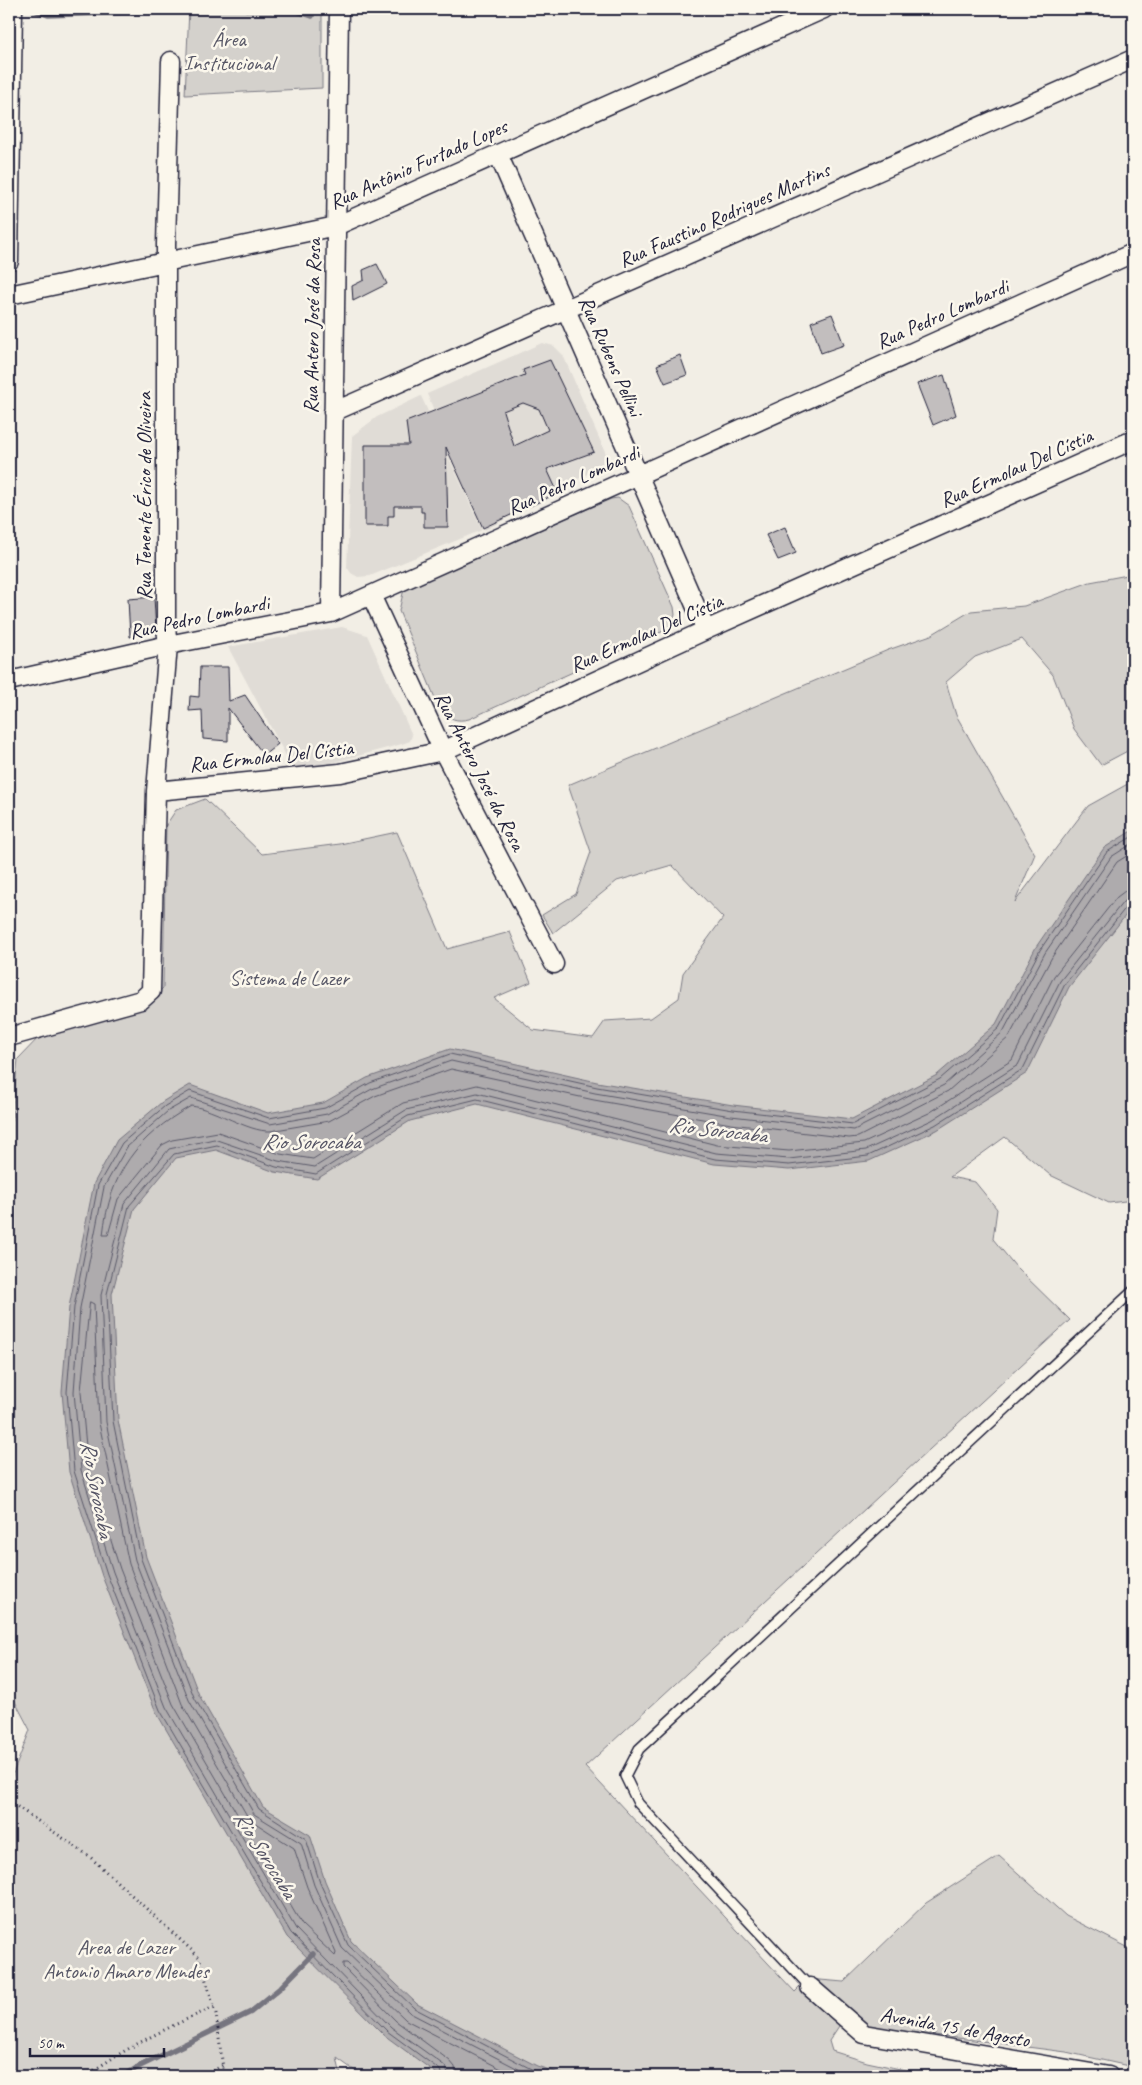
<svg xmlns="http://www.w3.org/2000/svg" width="1142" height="2085" viewBox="0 0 1142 2085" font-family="Caveat,sans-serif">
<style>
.built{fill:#e0dcd6}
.green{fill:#d4d1cc;stroke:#7b7a84}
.water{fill:#aeabad;stroke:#76747f}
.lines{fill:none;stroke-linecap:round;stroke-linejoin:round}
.shore{stroke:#5a5969;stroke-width:1}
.stream{stroke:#76747f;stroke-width:5.5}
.building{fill:#c2bebe;stroke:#22223b;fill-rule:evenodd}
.service-casing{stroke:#22223b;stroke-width:12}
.minor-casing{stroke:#22223b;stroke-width:21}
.path{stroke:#22223b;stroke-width:3;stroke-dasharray:1 4;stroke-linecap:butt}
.service{stroke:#fbf7ec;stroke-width:9}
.minor{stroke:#fbf7ec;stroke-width:18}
.labels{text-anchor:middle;stroke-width:5;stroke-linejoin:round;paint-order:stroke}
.park-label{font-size:21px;fill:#575766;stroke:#fbf7ec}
.street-label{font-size:21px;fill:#22223b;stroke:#fbf7ec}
.water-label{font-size:22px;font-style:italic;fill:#535263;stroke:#fbf7ec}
</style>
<rect width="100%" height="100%" fill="#f2eee5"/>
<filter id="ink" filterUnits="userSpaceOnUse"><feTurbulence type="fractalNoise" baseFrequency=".02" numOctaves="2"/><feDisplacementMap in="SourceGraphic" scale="10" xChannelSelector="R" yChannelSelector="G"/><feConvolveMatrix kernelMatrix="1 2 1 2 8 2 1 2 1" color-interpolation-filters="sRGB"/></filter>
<g filter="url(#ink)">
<path class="built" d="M542 343 554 346 563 355 606 454 605 460 600 467 485 530 427 394Z
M421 396 482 530 370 576 358 577 351 573 347 567 352 436 377 417Z
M342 627 367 635 412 735 410 741 402 744 331 763 292 767 228 647Z"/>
<path class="green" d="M189 9H322V88L185 95Z
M618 498 629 506 674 607 675 615 668 629 469 719C456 722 450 719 440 710L399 611 403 593 408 586 611 499Z
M1133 574V748L1101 765 1074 729 1053 675 1022 639 975 657 946 682 956 715 1035 854 1015 902 1088 806 1133 781V1200L1109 1203 1050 1175 1005 1137 950 1177 975 1182 997 1209 993 1239 1016 1267 1070 1320 585 1767 795 1992 808 1979 844 1982 926 1903 999 1856 1066 1916 1133 1950V2067L1066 2052 841 2023 829 2041 832 2051 867 2062 933 2076H362L337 2058 341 2076H9V1784L30 1730 9 1690V1143L18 1059 41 1035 146 1003 163 988 166 825 176 810 205 799 262 854 340 844 397 832 447 949 510 932 531 982 494 998 533 1030 593 1038 605 1021 651 1018 679 998 683 973 723 918 672 865 617 881 553 933 542 915 576 894 591 852 568 785 888 650 931 635 971 611 1024 606 1090 582Z"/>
<path class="water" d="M1133 830V906L1069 987 1027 1073 937 1130 869 1161 789 1170 714 1164 477 1104 410 1121 317 1179 275 1172 216 1150 176 1158 134 1209 112 1294 118 1420 146 1557 199 1695 263 1807 310 1835 325 1881 351 1941 417 2004 537 2066 568 2076H440L384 2035 287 1937 156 1712 102 1576 69 1472 62 1392 69 1307 94 1183 117 1140 162 1102 190 1085 268 1113 323 1103 367 1078 450 1049 597 1082 733 1105 852 1119 937 1075 996 1024 1036 947 1104 848Z"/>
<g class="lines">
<path class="shore" d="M1133 852 1117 862 1052 957 1009 1037 948 1091 858 1137 849 1138 731 1124 594 1100 451 1069 375 1096 329 1121 270 1131C248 1132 216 1109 191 1106 137 1137 110 1172 103 1235H108L118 1199 162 1145 172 1140 218 1132 280 1154 313 1159 403 1103 477 1085 717 1145 789 1151 864 1143 929 1113 1012 1060 1054 976 1117 897 1125 891 1133 890
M90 1302 94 1304 99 1423 129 1564 182 1704 249 1819 294 1848 307 1887 336 1953 335 1956 302 1925 173 1704 120 1569 88 1468 81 1392Z
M442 2076 440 2070 387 2031 291 1933 160 1710 107 1574 74 1471 67 1392 74 1307 98 1185 122 1143 165 1106 190 1091 269 1118 325 1108 370 1083 450 1054 597 1087 733 1110 853 1124 940 1079 999 1028 1040 950 1107 852 1133 836
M449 2076 445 2066 391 2027 296 1929 166 1707 113 1572 81 1470 74 1392 80 1308 104 1187 127 1147 168 1111 191 1098 270 1124 327 1114 372 1089 451 1061 595 1093 731 1116 854 1130 944 1085 1003 1032 1045 953 1111 857 1133 843
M456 2076 455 2067 450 2061 396 2021 343 1967V1963H347L406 2020 515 2076
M532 2076 410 2013 342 1948 314 1885 301 1843 254 1814 189 1700 135 1560 106 1422 101 1295 124 1204 169 1149 214 1139 278 1161 315 1167 406 1110 477 1093 716 1153 789 1159 866 1150 932 1120 1018 1065 1060 981 1123 902 1133 898
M552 2076 535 2071 414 2008 348 1945 320 1883 306 1839 259 1809 194 1697 141 1559 113 1421 107 1294 129 1206 174 1154 217 1145 276 1167 316 1174 408 1116 477 1099 715 1159 789 1165 868 1156 935 1125 1023 1069 1065 984 1127 906 1133 904"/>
<path class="stream" d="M247 9 297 11 312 16
M34 10 48 15 208 9
M124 2076 138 2067 251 2012 280 1988 313 1954"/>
</g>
<path class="building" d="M377 264 387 284 353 301 352 286 364 280 363 270Z
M832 314 844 345 821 353 811 322Z
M680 355 687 375 665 383 657 365Z
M550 360 594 452 547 469 558 493 483 528 446 447 448 527H424V512H421V506H394V516H388V526H365V445H409L406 422 525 375 523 370ZM523 403 539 409 548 430 514 446 503 411Z
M944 375 956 415 933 425 917 384Z
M785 527 796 553 778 560 766 535Z
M154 597 156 631 130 637 128 599Z
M200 667H228L229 701 245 695 278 744 264 755 228 708V741L203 739 202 710 189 711 190 696 199 697Z"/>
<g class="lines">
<defs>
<path id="service" d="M810 1987 638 1803 625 1776 639 1749 1133 1291"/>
<path id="minor" d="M498 154 706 630
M9 261 13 9
M9 295 336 226 824 9
M333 412 1133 59
M371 595 443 751 554 964
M331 613 339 9
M9 681 168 645 331 613 1133 253
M156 791 340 773 443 751 706 630 1133 440
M9 1037 141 1000 151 991 156 791 168 645 166 628V244L171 61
M810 1987 864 2034 1109 2076"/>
</defs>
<use href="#service" class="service-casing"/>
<use href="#minor" class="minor-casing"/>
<path class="path" d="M9 1801 89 1856 199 1957 216 2014 224 2076
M86 2076C126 2047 169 2027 214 2007
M204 2076 223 2065"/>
<use href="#service" class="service"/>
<use href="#minor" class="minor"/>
</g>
</g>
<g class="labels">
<g class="park-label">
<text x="229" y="46">Área<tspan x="229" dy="24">Institucional</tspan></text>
<text x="289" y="985">Sistema de Lazer</text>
<text x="126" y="1954">Area de Lazer<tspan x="126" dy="24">Antonio Amaro Mendes</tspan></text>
</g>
<g class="street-label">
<text transform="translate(418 164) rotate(-24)" y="7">Rua Antônio Furtado Lopes</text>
<text transform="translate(724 215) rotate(-24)" y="7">Rua Faustino Rodrigues Martins</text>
<text transform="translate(942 314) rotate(-24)" y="7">Rua Pedro Lombardi</text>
<text transform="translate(312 326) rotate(-89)" y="7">Rua Antero José da Rosa</text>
<text transform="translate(611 356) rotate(66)" y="7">Rua Rubens Pellini</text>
<text transform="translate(1016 468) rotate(-24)" y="7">Rua Ermolau Del Cístia</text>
<text transform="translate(573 480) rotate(-24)" y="7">Rua Pedro Lombardi</text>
<text transform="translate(144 496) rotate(-90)" y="7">Rua Tenente Érico de Oliveira</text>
<text transform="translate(199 617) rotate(-12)" y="7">Rua Pedro Lombardi</text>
<text transform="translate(646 633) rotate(-24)" y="7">Rua Ermolau Del Cístia</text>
<text transform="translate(271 756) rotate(-6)" y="7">Rua Ermolau Del Cístia</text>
<text transform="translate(480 771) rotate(63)" y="7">Rua Antero José da Rosa</text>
<text transform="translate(955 2027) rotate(10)" y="7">Avenida 15 de Agosto</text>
</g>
<g class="water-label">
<text transform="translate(718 1129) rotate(7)" y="8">Rio Sorocaba</text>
<text x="311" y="1149">Rio Sorocaba</text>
<text transform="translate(98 1489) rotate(79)" y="8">Rio Sorocaba</text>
<text transform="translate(266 1854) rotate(58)" y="8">Rio Sorocaba</text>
</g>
</g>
<rect width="1142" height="2085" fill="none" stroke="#fbf7ec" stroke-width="30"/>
<rect x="15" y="15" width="1112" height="2055" fill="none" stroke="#22223b" stroke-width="2" filter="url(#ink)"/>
<path d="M30 2048v8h134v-8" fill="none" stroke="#22223b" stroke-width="2.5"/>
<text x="38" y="2048" font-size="15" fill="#22223b" stroke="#fbf7ec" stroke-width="4" paint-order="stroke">50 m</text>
</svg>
